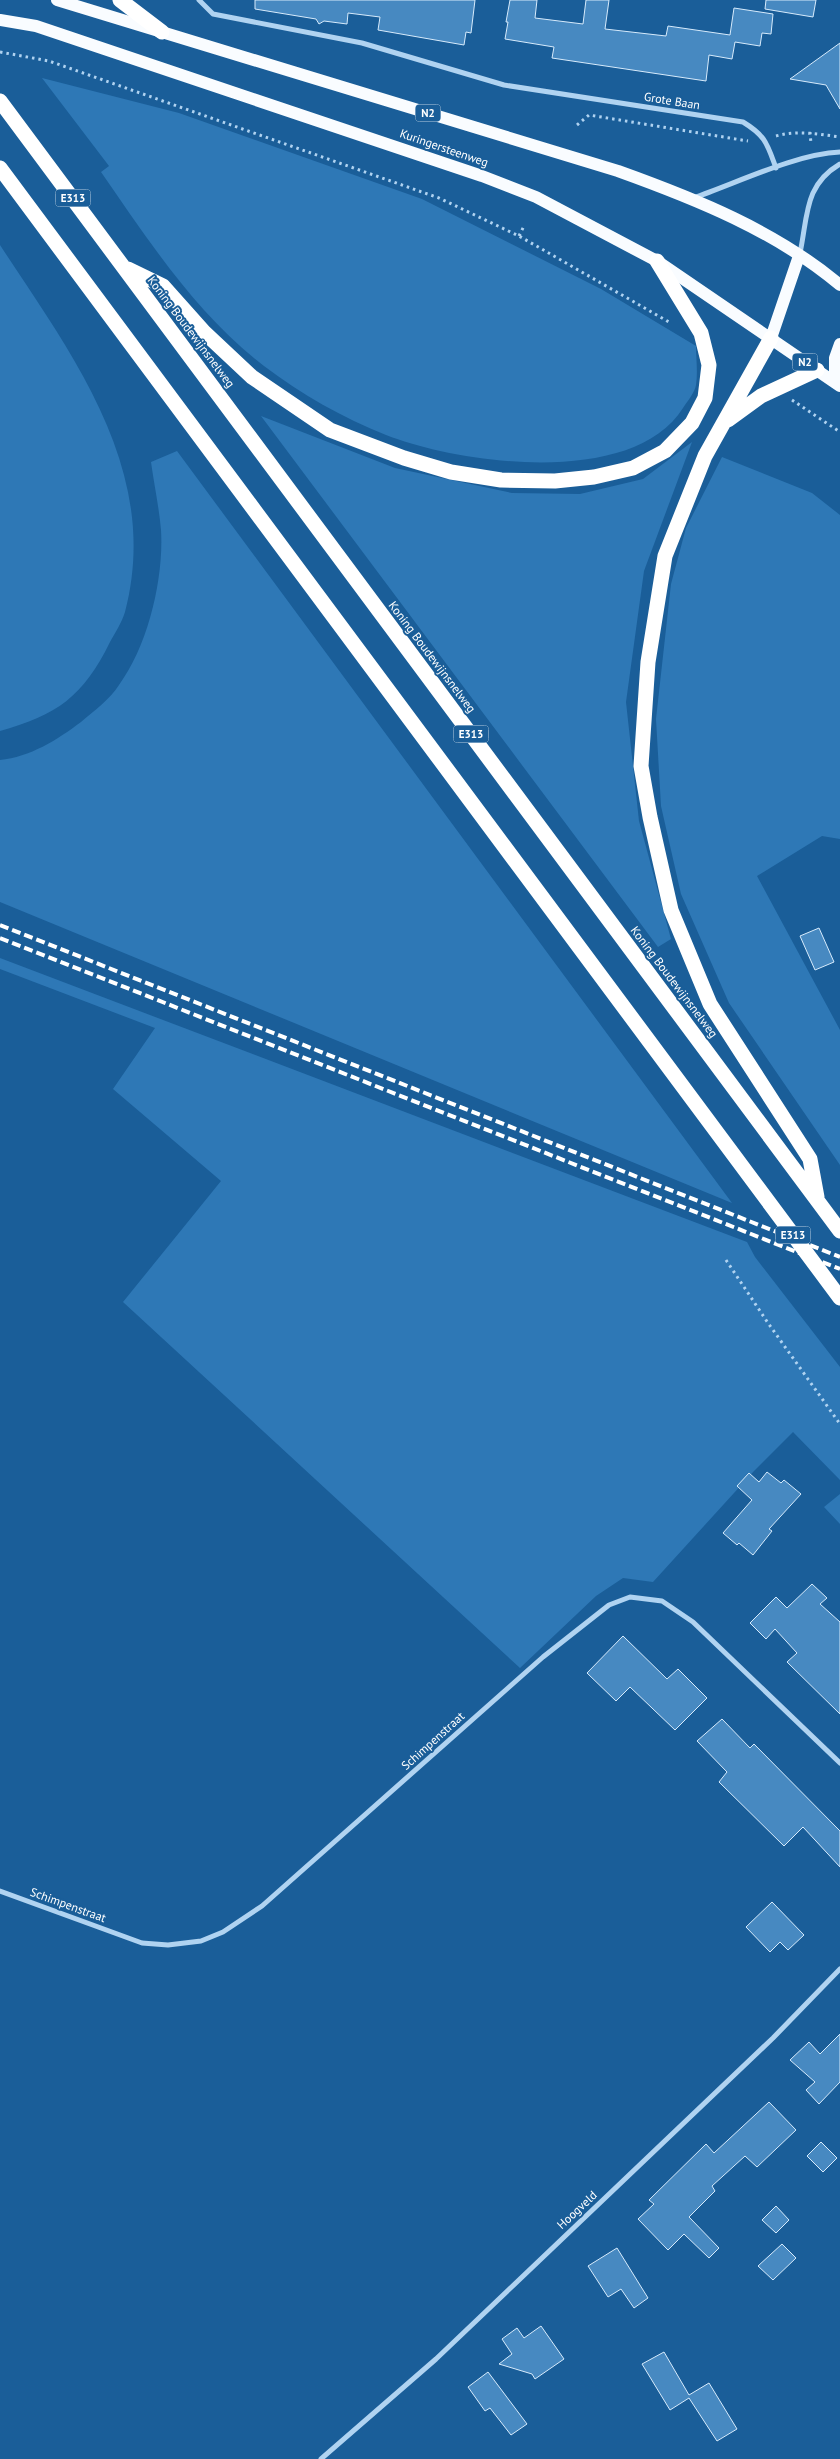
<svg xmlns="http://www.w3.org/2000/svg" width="840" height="2459" viewBox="0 0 840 2459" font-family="'PT Sans',sans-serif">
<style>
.green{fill:#2e78b6}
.building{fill:#4789c1;stroke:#d7ebfc}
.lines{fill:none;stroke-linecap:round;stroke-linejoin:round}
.path{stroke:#b0d3f1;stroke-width:3;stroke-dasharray:2.5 4;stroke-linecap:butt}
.street{stroke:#b0d3f1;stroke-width:5}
.primary{stroke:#f9fcff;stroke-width:12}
.highway{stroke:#fff;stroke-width:15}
.rail{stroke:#fff;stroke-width:4;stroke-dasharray:9 4;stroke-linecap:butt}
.labels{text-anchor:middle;stroke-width:4;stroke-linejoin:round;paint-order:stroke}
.shield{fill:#1a5e99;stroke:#bacfe0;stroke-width:1}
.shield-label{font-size:11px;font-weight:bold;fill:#fff}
.street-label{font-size:12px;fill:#fff;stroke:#1a5e99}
</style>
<rect width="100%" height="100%" fill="#1a5e99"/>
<path class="green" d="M42 78 179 113 422 199 601 289 696 346C696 358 698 372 696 385 695 392 687 402 683 408 633 488 460 464 386 435 343 418 301 394 264 366 196 314 149 241 101 172L109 166Z
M0 245C72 355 162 471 125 612 122 622 115 633 110 642 83 697 57 715 0 731Z
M261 416 395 468 512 493 580 494 643 479 692 442 644 571 626 702 639 821 671 939 658 947Z
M177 451 732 1203 0 902V760C30 757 57 740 81 722 94 711 110 699 119 685 148 646 164 578 161 530 159 507 154 484 151 462Z
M722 457 812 493 840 515V839L822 836 757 876 840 1030V1165L729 1003 681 894 661 806 656 719 671 584 686 528Z
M0 958 747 1242 755 1257 840 1367V1480L793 1432 754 1471 653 1582 623 1578 596 1596 520 1668 123 1302 221 1181 113 1089 155 1028 0 969Z
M840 1494V1524L824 1507Z"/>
<path class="building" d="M255 0H475L471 33 466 32 464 45 378 30 380 17 348 13 347 24 324 21 319 24 316 19 255 9Z
M510 0H537L535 18 583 24 586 0H609L605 29 666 36 668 26 730 35 734 8 773 14 771 34 762 33 760 46 735 42 732 59 709 55 706 81 552 58 554 47 505 39 508 22H506Z
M766 0H816L813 17 765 9Z
M840 43V109L826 85 790 79Z
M819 928 834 962 815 970 800 936Z
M767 1472 781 1483 784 1480 801 1494 769 1529 772 1531 753 1555 739 1543 737 1545 723 1533 752 1500 737 1486 749 1473 759 1482Z
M812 1584 827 1598 820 1604 840 1622V1714L787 1662 797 1653 775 1629 766 1639 750 1623 776 1597 787 1608Z
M623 1636 667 1679 678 1669 707 1698 675 1730 630 1687 616 1701 587 1673Z
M722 1719 750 1748 754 1744 840 1831V1867L803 1827 784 1846 719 1782 727 1772 697 1741Z
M772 1902 804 1935 788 1950 780 1942 770 1952 746 1927Z
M840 2034V2082L819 2104 806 2090 815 2082 790 2060 809 2042 820 2054Z
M769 2102 796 2130 757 2167 745 2156 712 2186 715 2191 689 2217 719 2248 709 2258 684 2234 668 2250 638 2219 654 2204 649 2200 706 2144 714 2153Z
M821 2142 837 2158 823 2172 807 2156Z
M776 2206 789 2220 776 2233 762 2220Z
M782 2244 796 2258 773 2280 758 2266Z
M617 2248 648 2298 634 2308 621 2289 608 2297 588 2266Z
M541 2326 564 2359 535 2379 532 2374 499 2364 512 2354 502 2339 517 2328 524 2338Z
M664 2352 689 2395 709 2383 737 2429 717 2441 689 2398 670 2410 642 2364Z
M488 2372 527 2424 511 2435 490 2408 485 2411 468 2387Z"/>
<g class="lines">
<path class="path" d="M0 52 49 61 439 198 519 236 669 322
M577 125 589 115 748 141
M810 132 811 144
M776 136C798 130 818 134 840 137
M519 236 524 226
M792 400 840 432
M726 1260 768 1323 840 1424"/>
<path class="street" d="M199 0 213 14 362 43 504 85 743 122C766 136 767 144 776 168
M693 198C737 183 795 154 840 152
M800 253C808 216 804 185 840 164
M0 1891 142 1943 168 1945 201 1941 223 1932 262 1906 543 1657 609 1605 630 1597 662 1601 693 1622 840 1763
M321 2459 436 2359 773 2038 840 1969"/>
<path class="primary" d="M57 0 618 171C696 199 776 231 840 285
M0 20 36 26 482 176 536 197 657 261 840 386
M771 338 799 256
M835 382V358L840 344"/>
<path class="highway" d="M120 0 162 32
M0 101 840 1231
M0 168 840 1298
M128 269 163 286 204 332 252 377 330 430 404 458 451 472 501 480 555 481 594 477 633 468 665 451 692 423 705 398 709 365 701 333 657 261
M771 338 705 456 665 556 648 662 641 766 650 817 671 910 710 1004 810 1159 817 1197
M728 420 761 396 817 370"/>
<path class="rail" d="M0 925 840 1257
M0 938 840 1269"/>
</g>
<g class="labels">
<g class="shield">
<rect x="415.5" y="104.5" width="25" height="17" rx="4"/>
<rect x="55.5" y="189.5" width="35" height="17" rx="4"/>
<rect x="792.5" y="353.5" width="25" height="17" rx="4"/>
<rect x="453.5" y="725.5" width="35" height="17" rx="4"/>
<rect x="775.5" y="1226.5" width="35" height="17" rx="4"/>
</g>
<g class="shield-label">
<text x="428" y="117">N2</text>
<text x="73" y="202">E313</text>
<text x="805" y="366">N2</text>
<text x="471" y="738">E313</text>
<text x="793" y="1239">E313</text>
</g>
<g class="street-label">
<text transform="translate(672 101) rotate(9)" y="4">Grote Baan</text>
<text transform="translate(444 148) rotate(19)" y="4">Kuringersteenweg</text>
<text transform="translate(191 332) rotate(53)" y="4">Koning Boudewijnsnelweg</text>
<text transform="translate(432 657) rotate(53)" y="4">Koning Boudewijnsnelweg</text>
<text transform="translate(674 982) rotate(53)" y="4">Koning Boudewijnsnelweg</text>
<text transform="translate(433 1741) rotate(-42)" y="4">Schimpenstraat</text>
<text transform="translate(68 1905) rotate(20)" y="4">Schimpenstraat</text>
<text transform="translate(577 2210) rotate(-43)" y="4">Hoogveld</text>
</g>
</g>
</svg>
